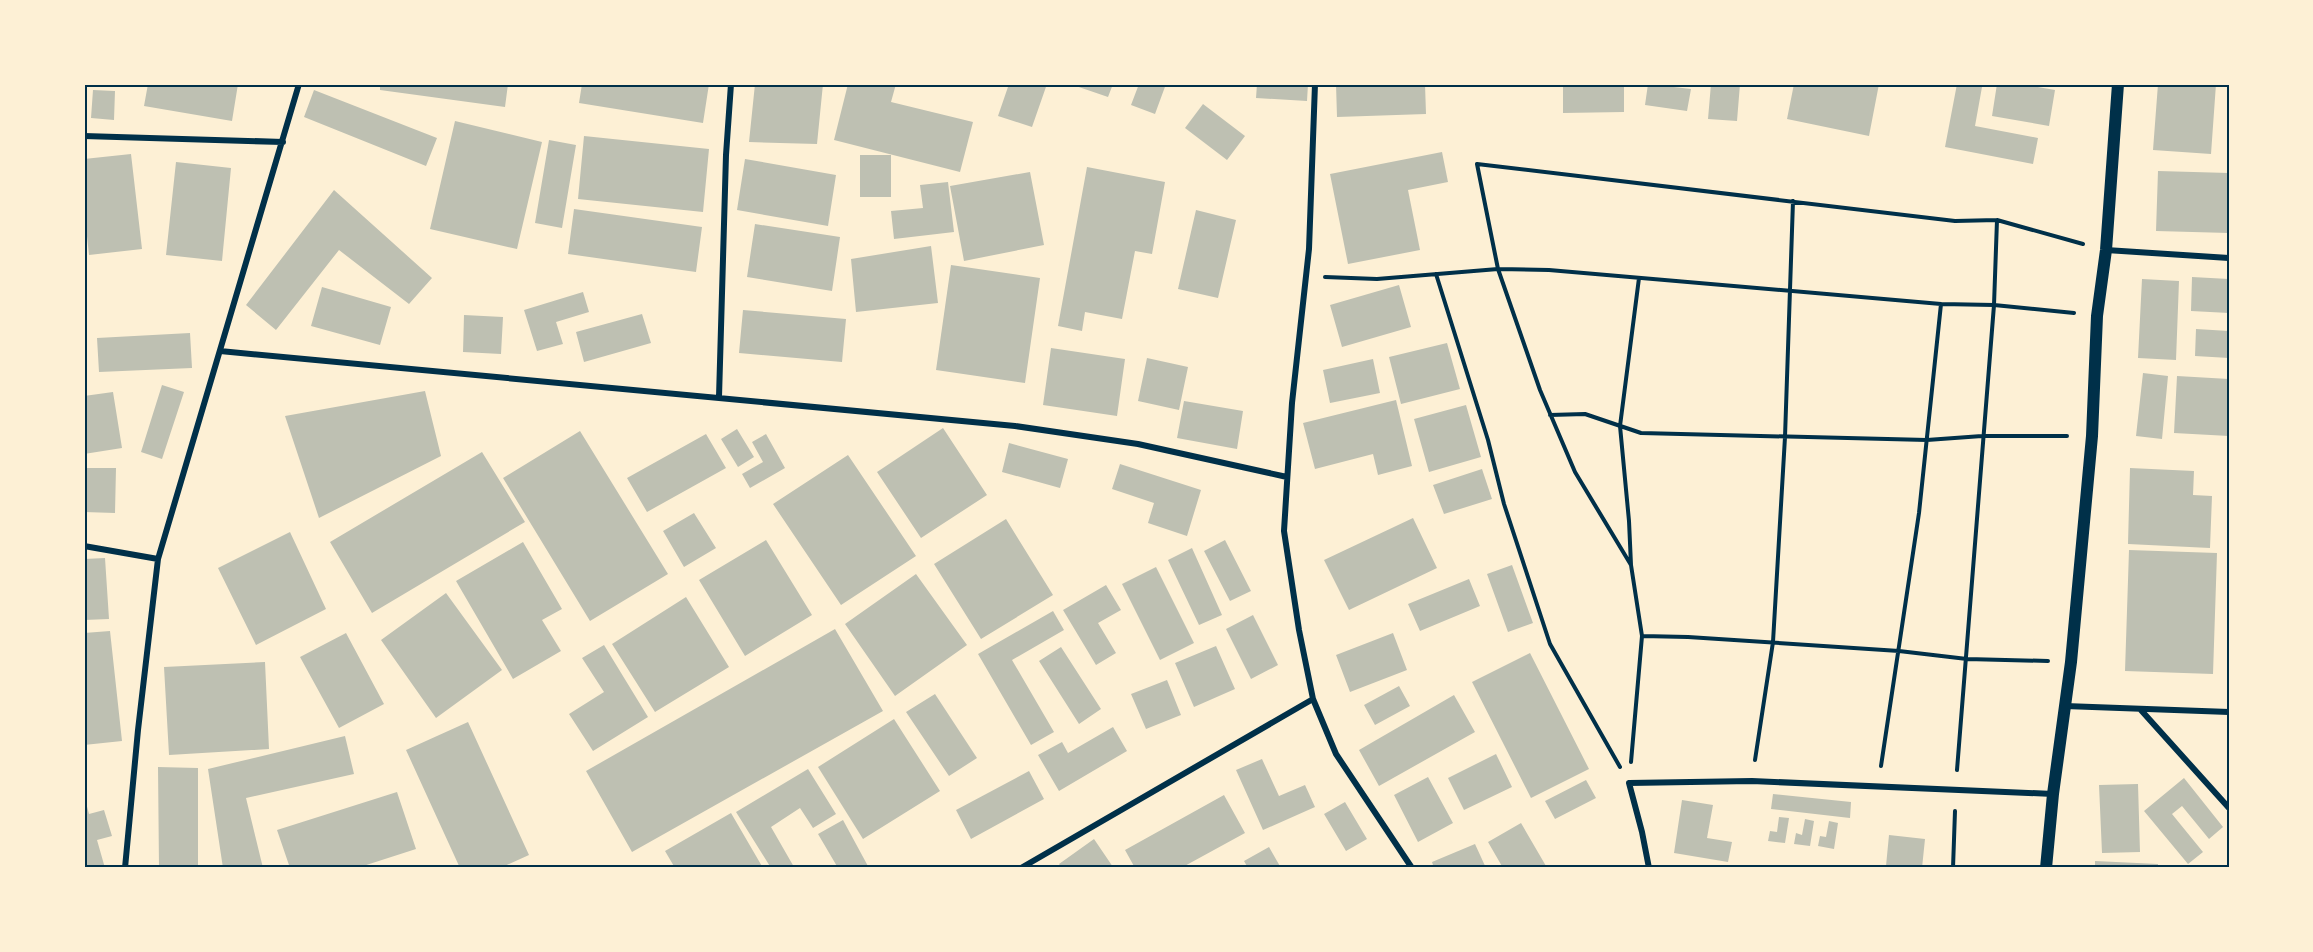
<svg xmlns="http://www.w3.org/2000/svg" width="2313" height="952" viewBox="0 0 2313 952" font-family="'PT Sans',sans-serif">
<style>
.building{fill:#bec0b2}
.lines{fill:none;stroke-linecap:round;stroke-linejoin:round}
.path{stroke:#003049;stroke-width:4}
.minor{stroke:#003049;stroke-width:6}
.secondary{stroke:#003049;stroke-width:12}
.neatline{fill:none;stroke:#003049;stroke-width:2}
</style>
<rect width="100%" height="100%" fill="#fdf0d5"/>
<path class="building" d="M148 84H238L232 121 144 106Z
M380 84H508L505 107 380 90Z
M582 84H709L703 123 579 103Z
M755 84H823L817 144 749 142Z
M848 84H896L891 102 973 122 960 172 834 140Z
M1009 84H1047L1032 127 998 116Z
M1070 84H1113L1108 97Z
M1139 84H1166L1155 114 1131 105Z
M1257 84H1308L1307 101 1256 98Z
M1336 84H1425L1426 114 1337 117Z
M1563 84H1624V112L1563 113Z
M1648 84 1691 89 1687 111 1645 105Z
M1711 84H1740L1737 121 1708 119Z
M1794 84H1879L1869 136 1787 119Z
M1957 84 1982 87 1975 126 2038 138 2033 164 1945 147Z
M1997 84H2021L2055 90 2049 126 1992 116Z
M2158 84H2216L2211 154 2153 150Z
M93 90 115 91 114 120 91 118Z
M314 90 437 138 426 166 304 117Z
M1203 104 1245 136 1227 160 1185 128Z
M455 121 542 142 517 249 430 229Z
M584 136 709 149 703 212 578 199Z
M549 140 576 145 562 228 535 223Z
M1442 152 1448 182 1408 190 1420 250 1348 264 1330 174Z
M131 154 142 249 89 255 84 208V159Z
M860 155H891V197H860Z
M745 159 836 175 828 226 737 210Z
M176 162 231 168 222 261 166 255Z
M1087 167 1165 182 1152 254 1135 251 1122 319 1085 312 1082 331 1058 326Z
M2158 171 2229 173V233L2156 231Z
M1030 172 1044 245 964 261 950 186Z
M948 182 954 232 894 239 891 211 923 208 920 185Z
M334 190 432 278 409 304 339 250 276 330 246 305Z
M574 209 702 227 696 272 568 254Z
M1196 210 1236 220 1218 298 1178 289Z
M755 224 840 237 832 291 747 277Z
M931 246 938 303 856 312 851 259Z
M951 265 1040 278 1025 383 936 370Z
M2192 277 2229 279V313L2191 311Z
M2142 279 2179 281 2176 360 2138 358Z
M1399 285 1411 327 1342 347 1330 305Z
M322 287 391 307 380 345 311 326Z
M583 292 589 312 556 322 563 344 537 351 524 310Z
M743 310 846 319 842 362 739 353Z
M642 314 651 343 584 362 576 332Z
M464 315 503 317 501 354 463 352Z
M2196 329 2229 331V358L2195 356Z
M190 333 192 368 99 372 97 338Z
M1447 343 1460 389 1401 404 1389 357Z
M1051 348 1125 359 1117 416 1043 405Z
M1147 358 1188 367 1179 410 1138 401Z
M1373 359 1380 393 1330 403 1323 370Z
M2143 373 2168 376 2162 439 2136 436Z
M2177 376 2229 379V436L2174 433Z
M162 385 184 392 162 459 141 452Z
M425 391 441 456 319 518 285 416Z
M113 392 122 448 84 454V396Z
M1396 400 1412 466 1378 475 1373 454 1315 469 1303 423Z
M1184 401 1243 411 1237 449 1177 438Z
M1466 405 1481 457 1429 472 1414 419Z
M943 428 987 495 921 538 877 472Z
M737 429 754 457 738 467 721 439Z
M580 431 668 574 590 621 503 478Z
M706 434 726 468 647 512 627 478Z
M766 434 785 468 750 488 742 474 763 462 752 442Z
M1009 443 1068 459 1060 488 1002 472Z
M482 452 525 522 372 613 330 542Z
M848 455 916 556 841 605 773 504Z
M1120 464 1201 490 1187 536 1148 523 1154 503 1112 489Z
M84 468H116L115 513 84 512Z
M2130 468 2194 471 2193 495 2212 496 2210 548 2128 544Z
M1482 469 1492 499 1444 514 1433 485Z
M694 513 716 548 684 567 663 531Z
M1413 518 1437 568 1349 610 1324 560Z
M1006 519 1053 595 981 639 934 564Z
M290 532 326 609 256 645 218 568Z
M766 540 812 615 745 656 699 580Z
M1225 540 1251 591 1230 601 1204 551Z
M523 542 562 609 542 620 561 651 513 679 456 581Z
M1192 548 1222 615 1199 625 1168 560Z
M2129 550 2217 553 2213 674 2125 671Z
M105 558 109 619 84 620V559Z
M1512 565 1533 623 1508 632 1487 574Z
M1156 567 1194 643 1160 660 1122 584Z
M916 574 967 645 895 696 845 624Z
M1469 579 1480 606 1420 631 1408 604Z
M1106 585 1121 610 1098 623 1116 653 1096 665 1063 610Z
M446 593 502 670 436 718 381 640Z
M686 597 729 667 655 712 612 644Z
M1053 611 1064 630 1012 660 1054 732 1031 745 978 654Z
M1253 615 1278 665 1251 679 1226 629Z
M835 629 883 711 632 852 586 771Z
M110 631 122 741 84 745V633Z
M346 633 384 704 339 728 300 657Z
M1393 633 1407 670 1350 692 1336 655Z
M604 645 648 717 593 751 569 714 604 692 582 658Z
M1216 646 1235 689 1194 707 1175 663Z
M1061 647 1101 709 1079 724 1039 661Z
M1530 653 1589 769 1531 798 1472 682Z
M265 662 269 749 169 755 164 667Z
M1167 680 1181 715 1146 729 1131 694Z
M1399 686 1410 706 1375 725 1364 705Z
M935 694 977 758 949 776 906 712Z
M1454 695 1475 732 1379 786 1359 750Z
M894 719 940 791 863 839 818 767Z
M468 722 529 855 500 868H460L406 750Z
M1113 727 1127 751 1059 791 1038 755 1062 742 1068 753Z
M345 736 354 774 246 798 263 868H223L208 769Z
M1496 754 1512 787 1464 810 1448 778Z
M1262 759 1279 796 1305 785 1315 807 1263 830 1236 770Z
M158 767 198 768V868H159Z
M808 769 836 814 813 828 800 808 771 827 794 867 771 868 736 812Z
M1029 771 1044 799 971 839 956 810Z
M1428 777 1453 823 1418 842 1394 795Z
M2184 778 2223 827 2209 839 2182 806 2172 814 2203 852 2188 864 2144 811Z
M1586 780 1596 798 1555 819 1545 801Z
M2138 784 2140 852 2102 853 2099 785Z
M397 792 416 849 357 868H290L277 830Z
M1773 794 1851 802 1850 818 1771 809Z
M1224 795 1245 833 1181 868H1135L1125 850Z
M85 799 89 814 104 810 112 836 97 840 105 868H84Z
M1682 800 1713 805 1707 838 1732 842 1728 862 1674 853Z
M1345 802 1367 839 1346 851 1324 814Z
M731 813 763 868H675L665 851Z
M1779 817 1789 818 1785 843 1768 841 1770 831 1777 832Z
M1805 819 1814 821 1810 846 1794 844 1796 833 1802 835Z
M843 820 869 868H838L818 834Z
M1829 821 1838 823 1834 849 1818 846 1820 836 1826 837Z
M1521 823 1546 866 1543 868H1503L1488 842Z
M1889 835 1925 839 1922 868 1886 866Z
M1094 839 1113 867 1062 868 1059 864Z
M1475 844 1486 868H1434L1432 862Z
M1269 847 1281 868H1248L1244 861Z
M2095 861 2158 864V868H2095Z"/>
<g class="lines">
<path class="path" d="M1436 274 1488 440 1504 504 1550 644 1620 767
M1325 277 1377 279 1498 269 1549 270 1941 304 1994 305 2074 313
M1550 415 1585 414 1641 433 1927 440 1982 436H2067
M1631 565 1629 521 1620 426 1639 278
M1642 636 1688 637 1899 651 1967 659 2048 661
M1755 760 1773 642 1785 437 1793 201
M1631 762 1642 636 1631 565 1575 472 1540 390 1498 269 1477 164 1955 221 1997 220 2083 244
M1881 766 1919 513 1941 304
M1957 770 1994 305 1997 220
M1953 868 1955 811"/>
<path class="minor" d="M1315 84 1309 249 1292 403 1284 531 1299 630 1313 699 1336 754 1412 868
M84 136 283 142
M2106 250 2229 258
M220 351 1015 426 1138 444 1287 477
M719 397 726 155 731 84
M84 546 158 559 299 84
M2065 706 2229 712
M2140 709 2229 808
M125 868 138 730 158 559
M1021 868 1313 699
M1649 868 1642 832 1629 783 1752 781 2053 794"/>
<path class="secondary" d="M2046 868 2053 794 2071 662 2092 436 2097 316 2106 250 2118 84"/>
</g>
<rect width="2313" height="952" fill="none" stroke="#fdf0d5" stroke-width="171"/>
<rect x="86" y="86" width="2142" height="780" class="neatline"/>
</svg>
